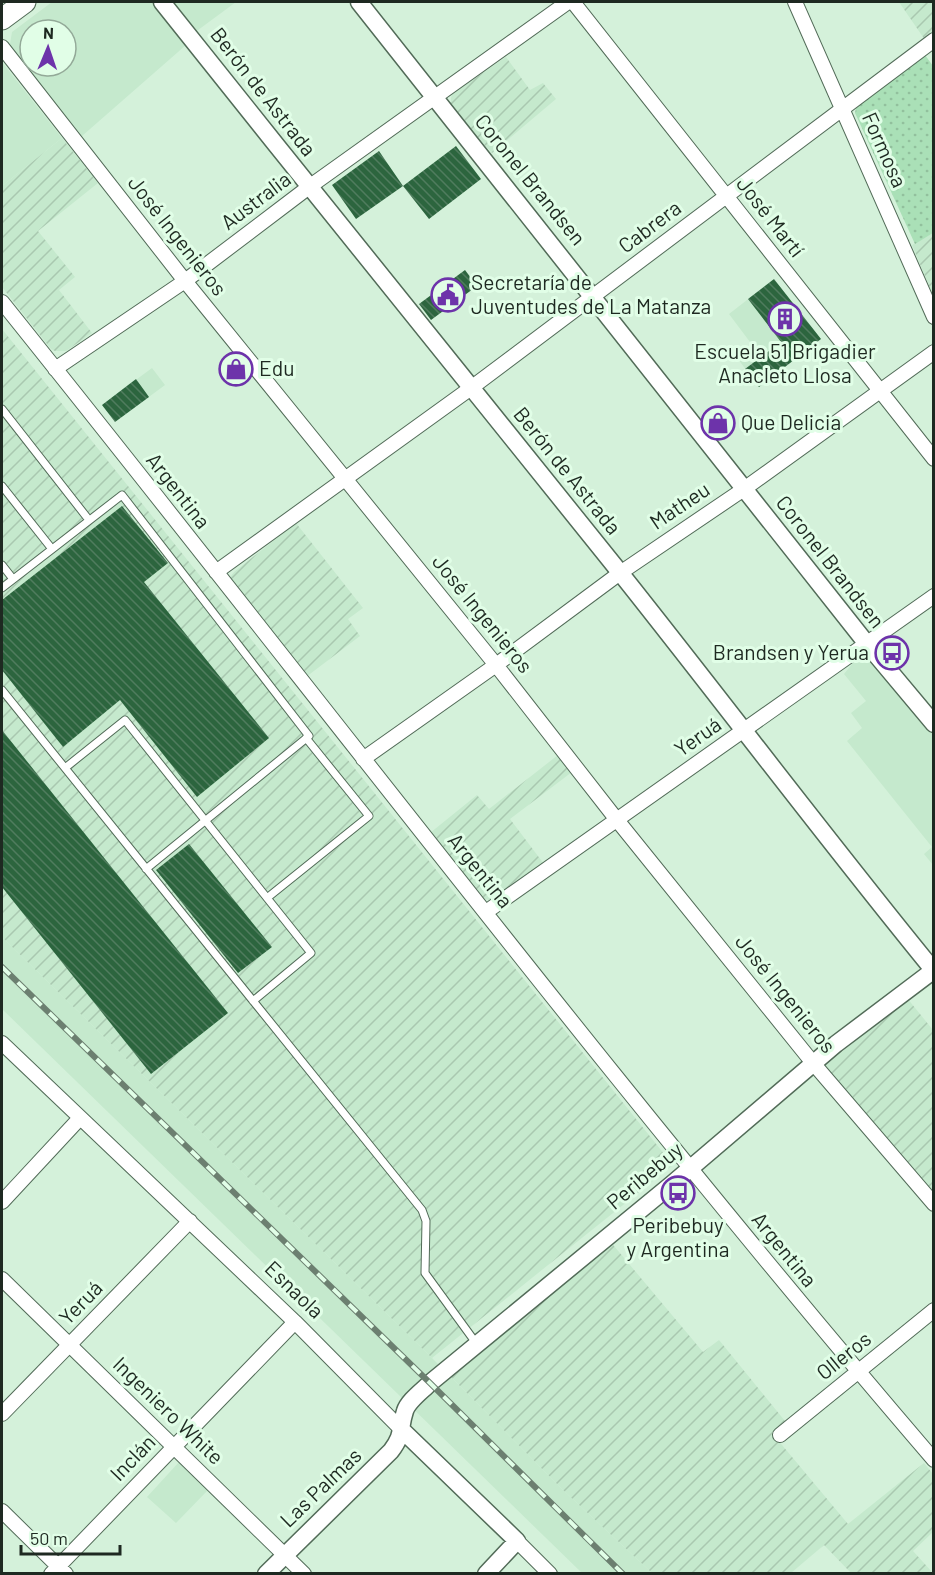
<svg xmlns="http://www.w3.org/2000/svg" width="935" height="1575" viewBox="0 0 935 1575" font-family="Barlow,sans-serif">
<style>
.built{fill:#c5e9cd;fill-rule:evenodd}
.industrial{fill:url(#industrial-furrows)}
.grass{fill:url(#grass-dots)}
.building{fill:url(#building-back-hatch)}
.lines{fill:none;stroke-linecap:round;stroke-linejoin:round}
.service-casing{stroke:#526b58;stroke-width:9}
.minor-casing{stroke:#526b58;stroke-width:16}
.tertiary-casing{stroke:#526b58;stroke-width:19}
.trunk-casing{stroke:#526b58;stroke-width:23}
.service{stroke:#fff;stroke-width:7}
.minor{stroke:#fff;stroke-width:14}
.tertiary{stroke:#fff;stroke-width:16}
.trunk{stroke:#fff;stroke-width:21}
.rail-casing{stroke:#6c7f70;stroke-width:6}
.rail{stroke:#e1fee7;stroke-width:4;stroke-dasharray:11;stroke-linecap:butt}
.labels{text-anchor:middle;stroke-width:6;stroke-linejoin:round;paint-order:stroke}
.street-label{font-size:21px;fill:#1e2921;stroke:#e1fee7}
.poi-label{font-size:21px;fill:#1e2921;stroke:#e1fee7;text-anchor:start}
</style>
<defs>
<pattern id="industrial-furrows" width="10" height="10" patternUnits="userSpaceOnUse" patternTransform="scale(1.5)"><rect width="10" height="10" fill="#c5e9cd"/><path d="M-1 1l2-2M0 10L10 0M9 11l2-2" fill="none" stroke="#a9c8b0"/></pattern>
<pattern id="grass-dots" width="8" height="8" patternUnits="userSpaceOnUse" patternTransform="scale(1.5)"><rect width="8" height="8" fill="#aae0b7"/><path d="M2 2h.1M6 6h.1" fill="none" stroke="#92c09d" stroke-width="1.8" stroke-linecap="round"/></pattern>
<pattern id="building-back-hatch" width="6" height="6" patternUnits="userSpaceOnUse" patternTransform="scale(1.5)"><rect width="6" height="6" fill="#2c653e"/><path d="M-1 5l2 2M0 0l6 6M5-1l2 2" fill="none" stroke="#507c5e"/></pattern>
</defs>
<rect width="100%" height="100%" fill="#d4f1da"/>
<path class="built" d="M52 2H153L186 45 82 136 12 49 10 44 12 32ZM30 30H66V66H30Z
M170 2H236L194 33Z
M2 62 62 138 2 186Z
M774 279 821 339 759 387 738 359 753 346 729 314Z
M152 368 165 385 115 422 102 405Z
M862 657 870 659 933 734V865L924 854 932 847 847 741 862 728 851 713 866 701 844 674 857 658Z
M2 937 432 1358 563 1490 652 1573H582L2 1009Z
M179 1462 208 1490 176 1523 147 1497Z"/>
<path class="industrial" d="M899 2H933V33L925 40Z
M506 57 530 90 543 83 556 99 492 153 451 107V98L452 94Z
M62 138 98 183 38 231 75 277 59 290 92 333 66 351H55L51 349 2 287V186Z
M933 233V295L912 245Z
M2 329 673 1165 432 1358 2 937Z
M296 523 363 608 348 619 360 636 306 677 231 582V576L234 572Z
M558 755 572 772 510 819 544 864 491 900 481 899 430 833 477 795 489 809Z
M907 998 933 1030V1197L825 1066Z
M609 1240 703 1352 719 1340 785 1421 772 1433 848 1524 924 1463 933 1474V1532L913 1551 933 1573H851L824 1545 791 1573H652L563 1490 450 1376Z"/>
<path class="grass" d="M925 55 933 66V233L915 244 855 113 857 103Z"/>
<path class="building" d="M456 146 481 179 429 219 403 186Z
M379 151 403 186 356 219 332 185Z
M465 270 477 286 431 320 419 304Z
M774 279 821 339 759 387 745 369 781 342 748 299Z
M136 379 149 397 115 422 102 405Z
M122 506 168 563 144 582 269 738 197 797 120 700 63 747 2 670V600Z
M2 730 228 1013 151 1074 2 887Z
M189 844 272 947 238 973 156 870Z"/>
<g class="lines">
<defs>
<path id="service" d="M2 409 89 520
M2 486 52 549
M2 565 13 579
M2 588 122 495 309 736 146 869
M2 690 422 1210 426 1221 425 1273 476 1343
M65 768 125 720 311 953 253 1001
M267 898 369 816 306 738"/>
<path id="minor" d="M573 2 934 459
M795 2 934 317
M2 47 185 281 496 665 617 820 813 1063 934 1204
M2 302C312 688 611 1084 934 1460
M55 369 185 281 309 187 568 2
M216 572 471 388 934 40
M363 759 496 665 620 573 744 489 934 352
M486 912 934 596
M2 1043 295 1322 402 1430
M2 1202 80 1118
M2 1279 304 1574
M2 1414 190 1221
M780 1435 934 1310
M2 1511 66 1574
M517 1541 550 1574
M51 1574 295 1322"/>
<path id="tertiary" d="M162 2C313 192 466 380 618 570 724 703 826 839 934 971
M359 2 867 644 934 724
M402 1430 517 1541 486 1574
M266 1574 391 1451C404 1434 399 1429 405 1411 408 1401 422 1391 430 1383L672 1184 836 1044 934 970"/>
<path id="trunk" d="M2 19 25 2"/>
</defs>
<use href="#service" class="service-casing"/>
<use href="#minor" class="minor-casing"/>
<use href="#tertiary" class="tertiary-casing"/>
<use href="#trunk" class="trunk-casing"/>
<use href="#service" class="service"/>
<use href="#minor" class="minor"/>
<use href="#tertiary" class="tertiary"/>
<use href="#trunk" class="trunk"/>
<defs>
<path id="rail" d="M2 967 430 1383 623 1574"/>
</defs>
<use href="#rail" class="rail-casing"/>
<use href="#rail" class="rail"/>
</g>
<defs>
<symbol id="civic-ring" viewBox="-11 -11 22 22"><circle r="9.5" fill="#e1fee7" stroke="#6d33aa" stroke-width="1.5"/><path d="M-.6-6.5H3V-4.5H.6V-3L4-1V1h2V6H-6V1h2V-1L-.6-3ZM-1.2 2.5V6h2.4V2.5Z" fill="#6d33aa"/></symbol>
<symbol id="building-ring" viewBox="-11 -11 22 22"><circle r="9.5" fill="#e1fee7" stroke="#6d33aa" stroke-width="1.5"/><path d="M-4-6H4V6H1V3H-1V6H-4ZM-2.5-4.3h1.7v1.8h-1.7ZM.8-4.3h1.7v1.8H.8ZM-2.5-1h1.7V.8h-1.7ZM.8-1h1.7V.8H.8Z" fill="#6d33aa"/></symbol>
<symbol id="shop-ring" viewBox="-11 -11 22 22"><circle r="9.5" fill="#e1fee7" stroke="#6d33aa" stroke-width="1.5"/><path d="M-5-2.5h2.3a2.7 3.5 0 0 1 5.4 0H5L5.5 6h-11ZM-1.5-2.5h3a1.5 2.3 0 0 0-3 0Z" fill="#6d33aa"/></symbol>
<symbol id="bus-ring" viewBox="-11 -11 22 22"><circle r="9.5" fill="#e1fee7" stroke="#6d33aa" stroke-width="1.5"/><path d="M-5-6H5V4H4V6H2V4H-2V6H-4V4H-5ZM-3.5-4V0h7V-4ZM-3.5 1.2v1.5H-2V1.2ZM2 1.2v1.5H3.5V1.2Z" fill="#6d33aa"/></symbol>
</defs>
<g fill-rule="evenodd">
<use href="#civic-ring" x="429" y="276" width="38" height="38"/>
<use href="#building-ring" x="766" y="300" width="38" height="38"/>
<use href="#shop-ring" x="217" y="350" width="38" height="38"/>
<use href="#shop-ring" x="699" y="404" width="38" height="38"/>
<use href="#bus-ring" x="873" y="634" width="38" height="38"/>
<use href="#bus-ring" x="659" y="1174" width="38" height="38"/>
</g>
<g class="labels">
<g class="street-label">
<text transform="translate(263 92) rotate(52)" y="7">Berón de Astrada</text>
<text transform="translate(884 150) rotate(66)" y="7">Formosa</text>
<text transform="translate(530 180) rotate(51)" y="7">Coronel Brandsen</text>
<text transform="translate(256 201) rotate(-37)" y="7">Australia</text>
<text transform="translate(770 217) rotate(52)" y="7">José Martí</text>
<text transform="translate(650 227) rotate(-37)" y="7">Cabrera</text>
<text transform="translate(177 236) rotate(52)" y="7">José Ingenieros</text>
<text transform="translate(567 471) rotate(51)" y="7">Berón de Astrada</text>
<text transform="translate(178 491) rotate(52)" y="7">Argentina</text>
<text transform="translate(680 506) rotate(-34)" y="7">Matheu</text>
<text transform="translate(830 562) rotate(52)" y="7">Coronel Brandsen</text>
<text transform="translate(482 614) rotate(51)" y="7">José Ingenieros</text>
<text transform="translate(698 737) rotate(-35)" y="7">Yeruá</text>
<text transform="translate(480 871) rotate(51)" y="7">Argentina</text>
<text transform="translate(785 994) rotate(51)" y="7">José Ingenieros</text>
<text transform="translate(645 1176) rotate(-40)" y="7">Peribebuy</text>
<text transform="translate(784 1250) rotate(51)" y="7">Argentina</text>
<text transform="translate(294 1290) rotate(44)" y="7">Esnaola</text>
<text transform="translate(81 1303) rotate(-46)" y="7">Yeruá</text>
<text transform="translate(844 1356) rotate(-39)" y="7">Olleros</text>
<text transform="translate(168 1411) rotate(44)" y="7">Ingeniero White</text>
<text transform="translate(133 1458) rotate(-46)" y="7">Inclán</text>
<text transform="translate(321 1488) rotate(-44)" y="7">Las Palmas</text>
</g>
<g class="poi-label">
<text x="471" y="290">Secretaría de<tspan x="471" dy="24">Juventudes de La Matanza</tspan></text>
<text x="785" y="359" text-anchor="middle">Escuela 51 Brigadier<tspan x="785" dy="24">Anacleto Llosa</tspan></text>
<text x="259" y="376">Edu</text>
<text x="741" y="430">Que Delicia</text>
<text x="869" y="660" text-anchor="end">Brandsen y Yerua</text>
<text x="678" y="1233" text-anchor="middle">Peribebuy<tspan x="678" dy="24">y Argentina</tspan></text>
</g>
</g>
<rect width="935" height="1575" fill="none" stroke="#1e2921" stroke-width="6"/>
<g transform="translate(48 48) rotate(2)"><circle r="28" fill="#e1fee7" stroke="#93a998" stroke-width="1.5"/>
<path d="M0-4.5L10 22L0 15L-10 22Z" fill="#6d33aa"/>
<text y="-9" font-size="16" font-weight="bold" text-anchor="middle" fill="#1e2921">N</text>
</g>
<path d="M21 1545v9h99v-9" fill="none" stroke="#1e2921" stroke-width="3"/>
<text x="30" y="1545" font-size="18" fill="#1e2921" stroke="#e1fee7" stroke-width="4.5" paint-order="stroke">50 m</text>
</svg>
